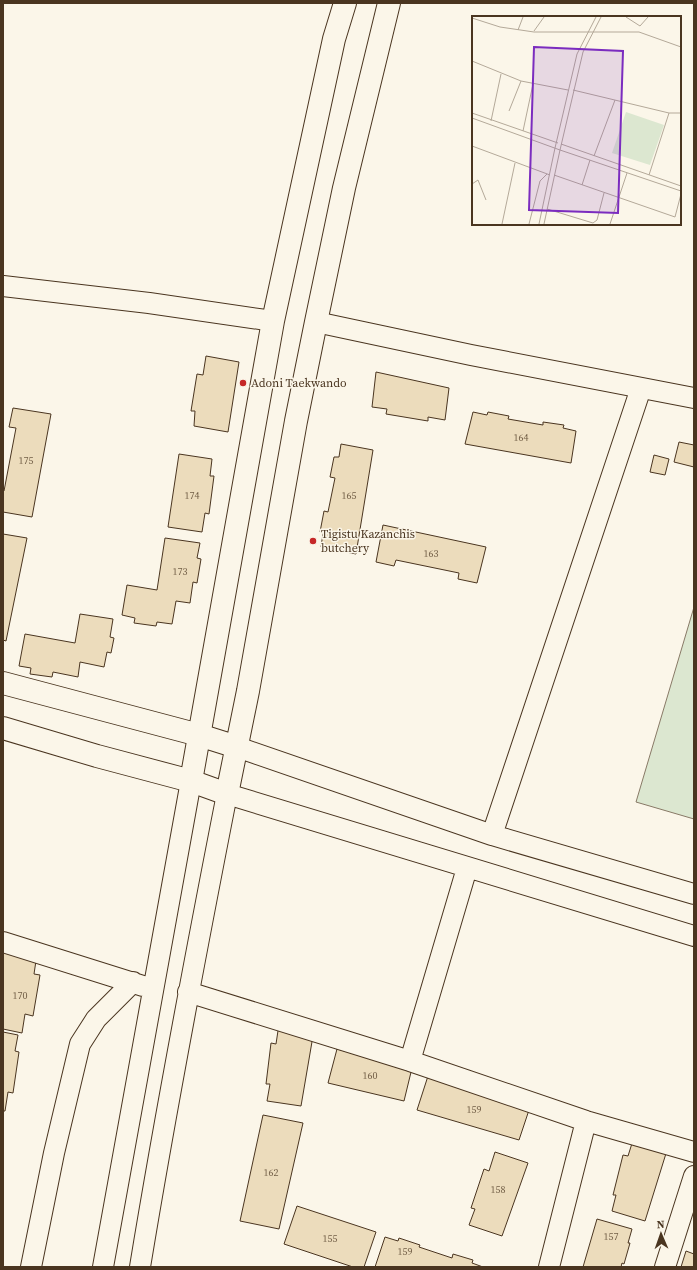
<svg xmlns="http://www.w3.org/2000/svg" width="697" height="1270" viewBox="0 0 697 1270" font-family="'Source Serif 4',serif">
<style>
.green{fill:#dce7d0;stroke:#887966}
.building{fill:#ecdcbc;stroke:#4a3520}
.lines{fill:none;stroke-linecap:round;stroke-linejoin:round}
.minor-casing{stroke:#4a3520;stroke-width:22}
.secondary-casing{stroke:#4a3520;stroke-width:24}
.minor{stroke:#fbf6e9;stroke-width:20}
.secondary{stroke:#fbf6e9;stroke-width:22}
.poi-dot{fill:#c62828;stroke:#fbf6e9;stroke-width:1.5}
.labels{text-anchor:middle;stroke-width:3;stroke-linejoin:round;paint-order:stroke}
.number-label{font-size:10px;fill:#725f47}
.poi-label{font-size:12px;fill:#4a3520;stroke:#fbf6e9;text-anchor:start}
.inset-road{fill:none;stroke:#b4a999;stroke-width:1}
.view{fill:#7b2cbf;fill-opacity:0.15;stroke:#7b2cbf;stroke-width:2}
.inset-edge{fill:none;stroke:#4a3520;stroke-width:2}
</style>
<rect width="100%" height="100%" fill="#fbf6e9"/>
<path class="green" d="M694 607V819L636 802Z"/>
<path class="building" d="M206 356 239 362 228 432 194 426 195 411H191L197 374 203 375Z
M376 372 449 388 445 420 428 417V421L386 414 387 409 372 407Z
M13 408 51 414 32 517 3 512V491H4L16 428 9 427Z
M473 412 487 415 488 412 509 416 508 419 543 425V422L564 425 563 428 576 431 571 463 465 444Z
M679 442 694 445V467L674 462Z
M341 444 373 450 356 554 321 547 323 533 320 532 324 511 328 512 335 478 330 477 334 457H339Z
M179 454 212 459 210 476H214L209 514 205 513 202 532 168 527Z
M654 455 669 459 665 475 650 472Z
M383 525 486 547 477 583 458 579 459 573 396 560 394 566 376 562Z
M3 534 27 538 6 641 3 640Z
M165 538 200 543 197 558 201 559 197 583 193 582 190 603 176 601 172 624 157 622 156 626 134 623 135 618 122 615 127 585 157 590Z
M80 614 113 619 110 637 114 638 111 653 107 652 104 667 80 662 78 677 53 672 52 677 30 674 31 668 19 666 25 634 75 643Z
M3 947 37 954 34 974 40 975 33 1016 25 1014 22 1033 3 1029Z
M279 1024 314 1030 301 1106 267 1101 270 1084H266L271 1043 276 1044Z
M3 1032 18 1035 15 1051 19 1052 13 1093 8 1092 5 1111H3Z
M337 1049 412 1068 404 1101 328 1083Z
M428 1076 530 1107 519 1140 417 1110Z
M263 1115 303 1123 279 1229 240 1221Z
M634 1137 668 1147 645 1221 612 1211 616 1195H613L623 1155 628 1156Z
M495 1152 528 1163 502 1236 469 1225 475 1209 471 1208 484 1169 489 1171Z
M297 1206 376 1232 364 1267H353L284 1244Z
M597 1219 632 1229 628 1243H630L624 1264 622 1263 621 1267H583Z
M385 1237 398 1241 399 1238 420 1245 419 1247 452 1258 453 1254 473 1260 472 1263 483 1267H375Z
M686 1251 694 1254V1267H681Z"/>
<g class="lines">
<defs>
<path id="minor" d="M3 286 149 303 273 321
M316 322 471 355 694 398
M237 747 492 835 694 894
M492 835 641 388
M3 942 143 986
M188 992 410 1061 586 1121 694 1152
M410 1061 467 868
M31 1267 54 1153 80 1044 96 1019 133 982
M103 1267 191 781
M140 1267C166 1109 196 952 227 794L694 936
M549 1267 586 1121
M665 1267 694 1176"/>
<path id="secondary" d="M3 683 199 735 237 747
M3 728 97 756 191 781 227 794 248 691 296 421 316 322 344 188 389 3
M191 781 273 321 334 39 345 3"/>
</defs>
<use href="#minor" class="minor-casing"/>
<use href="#secondary" class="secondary-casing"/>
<use href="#minor" class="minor"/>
<use href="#secondary" class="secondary"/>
</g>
<g class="poi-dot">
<circle cx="243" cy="383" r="4"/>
<circle cx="313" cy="541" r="4"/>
</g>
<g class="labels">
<g class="number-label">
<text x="521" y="441">164</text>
<text x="26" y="464">175</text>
<text x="192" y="499">174</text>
<text x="349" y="499">165</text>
<text x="431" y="557">163</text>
<text x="180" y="575">173</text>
<text x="20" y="999">170</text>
<text x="370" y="1079">160</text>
<text x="474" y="1113">159</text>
<text x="271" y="1176">162</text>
<text x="498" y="1193">158</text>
<text x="611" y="1240">157</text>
<text x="330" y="1242">155</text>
<text x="405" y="1255">159</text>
</g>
<g class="poi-label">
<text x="251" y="387">Adoni Taekwando</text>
<text x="321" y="538">Tigistu Kazanchis<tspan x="321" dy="14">butchery</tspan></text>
</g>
</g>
<g transform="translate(472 16)">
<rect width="209" height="209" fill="#fbf6e9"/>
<path d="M154 96 192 109 178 149 140 137Z" fill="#dce7d0"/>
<path class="inset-road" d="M154 1 168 10 176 1M0 2 28 11 62 16H167L209 31M46 14 51 1M62 15 72 1M0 45 49 65 96 74M101 74 197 97H209M37 95 49 65M0 97 86 127M0 102 88 134 111 36 129 1M19 105 29 58M51 115 61 68M89 128 209 170M0 130 78 159M83 132 105 38 124 1M122 140 143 84M82 159 203 201 209 178M177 159 197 97M0 168 6 164 14 184M110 169 118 144M75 193 121 207 125 204 132 177M30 208 43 147M57 208 68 165 75 158M67 208 83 132M72 208 88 134 209 175M138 208 155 157"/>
<path class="view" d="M62 31 151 35 146 197 57 194Z"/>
<rect width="209" height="209" class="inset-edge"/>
</g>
<rect width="697" height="1270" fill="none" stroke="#4a3520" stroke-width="8"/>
<g transform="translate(661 1234) rotate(358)" stroke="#fbf6e9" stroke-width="3" paint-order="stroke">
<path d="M0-3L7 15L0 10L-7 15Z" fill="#4a3520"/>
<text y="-6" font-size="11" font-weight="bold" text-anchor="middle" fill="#4a3520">N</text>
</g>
</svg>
